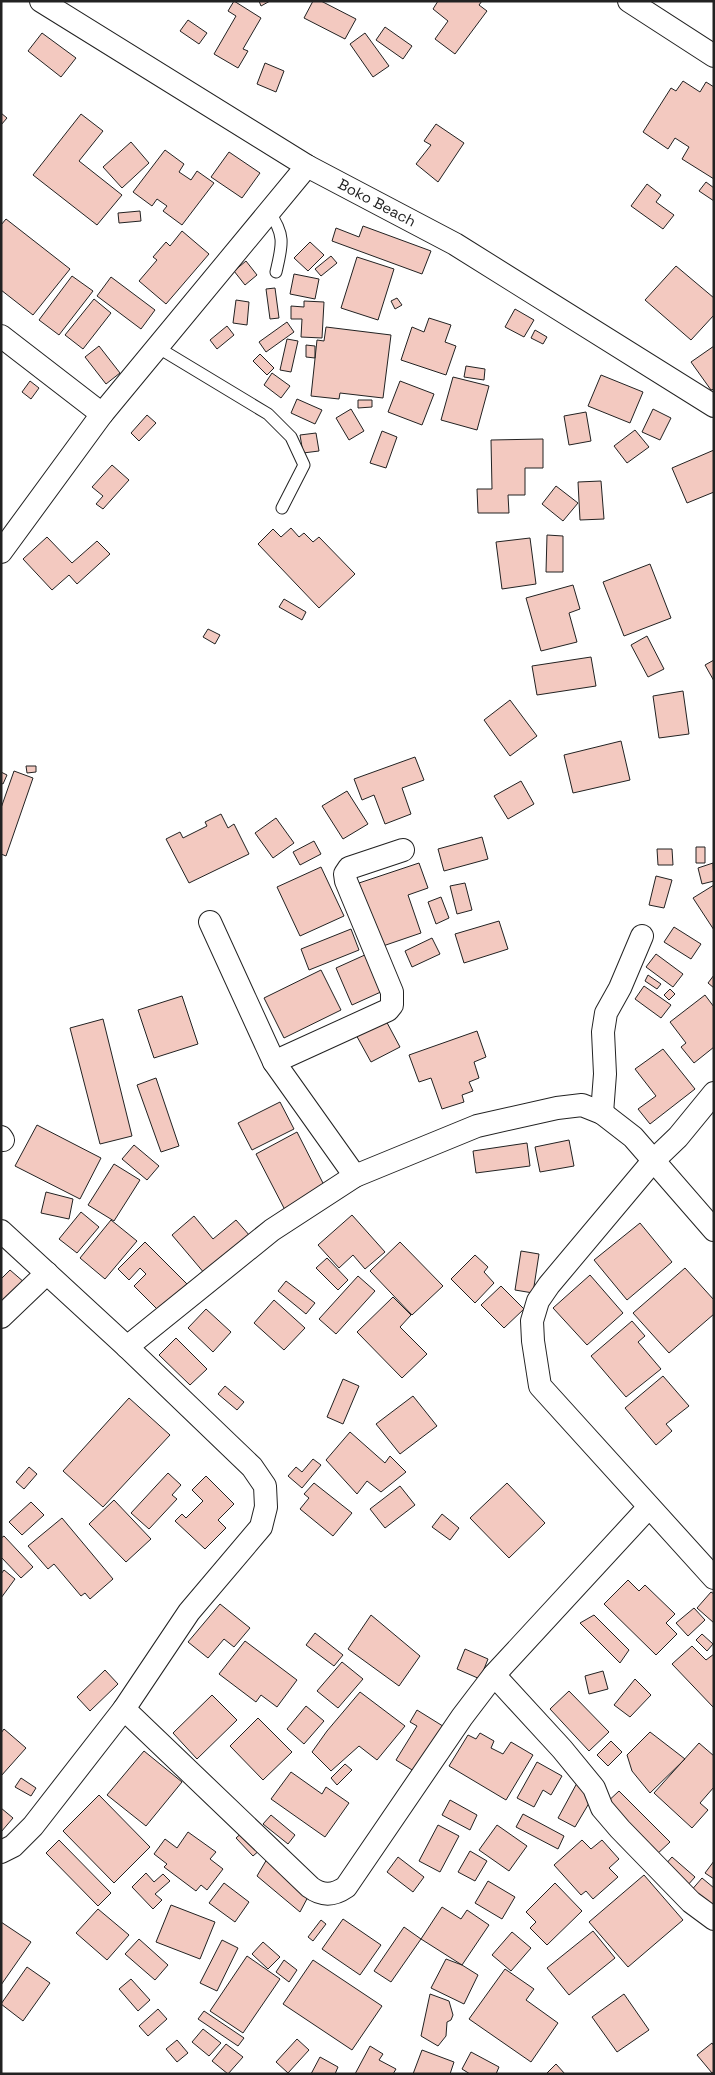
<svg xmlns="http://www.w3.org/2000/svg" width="715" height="2075" viewBox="0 0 715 2075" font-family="'Space Grotesk',sans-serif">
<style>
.building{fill:#f3c9c0;stroke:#222}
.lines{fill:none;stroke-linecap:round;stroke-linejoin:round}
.lane-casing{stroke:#222;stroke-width:13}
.street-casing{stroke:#222;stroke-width:24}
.lane{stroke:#fff;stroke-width:11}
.street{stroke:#fff;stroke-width:22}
.labels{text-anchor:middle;stroke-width:4;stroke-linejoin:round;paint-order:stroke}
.street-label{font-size:15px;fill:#222;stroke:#fff}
</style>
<rect width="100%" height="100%" fill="#fff"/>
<path class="building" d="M234 1 261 18 243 49 248 51 238 68 214 54 236 16 228 11Z
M259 1H270L261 6Z
M313 1H321L356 19 345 39 304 18Z
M438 1H482L479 5 487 11 455 54 435 39 448 21 433 9Z
M188 20 207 33 199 44 180 31Z
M385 27 412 46 403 59 376 40Z
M42 33 76 58 61 77 28 51Z
M365 33 389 66 373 77 350 44Z
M265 63 284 71 276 92 257 84Z
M683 81 700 92 706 82 714 87V179L682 159 689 147 675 138 668 149 643 132 671 88 676 91Z
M1 113 7 118 1 125Z
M81 114 103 131 79 161 122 195 97 225 33 175Z
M436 124 464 143 438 182 416 164 431 145 424 141Z
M131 142 149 163 122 188 103 167Z
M165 150 184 164 179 172 191 180 197 171 214 183 182 225 163 211 167 206 157 199 152 206 133 192Z
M229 152 260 173 242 198 211 177Z
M706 182 714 188V201L699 191Z
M647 184 661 195 656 202 674 215 663 229 631 206Z
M140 211 141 221 119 223 118 213Z
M6 219 70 269 33 315 1 290V225Z
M363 226 431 251 422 274 332 241 336 228 359 237Z
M182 231 209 254 166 304 139 281 157 260 153 257 166 242 170 246Z
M310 242 324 255 308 271 294 258Z
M331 256 337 263 321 276 315 269Z
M357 257 394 269 378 320 341 308Z
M246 261 257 275 245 285 234 271Z
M676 266 714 298V315L691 340 645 300Z
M294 274 319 279 315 299 290 294Z
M72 276 93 291 59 335 39 320Z
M111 277 155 310 141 329 97 296Z
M275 288 279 318 270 319 266 289Z
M397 298 402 305 395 309 391 301Z
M94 299 111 313 83 349 65 335Z
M236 300 249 302 247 325 233 323Z
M304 301 324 302 322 338 301 337 302 319H291V306L304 307Z
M515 309 534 320 524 337 505 327Z
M429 318 451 325 445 342 456 346 446 375 401 360 412 327 424 332Z
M287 322 294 332 266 352 259 342Z
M227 326 234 335 217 349 210 340Z
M326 327 391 335 383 398 340 393 339 399 311 396 317 340 324 341Z
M535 330 547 337 543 344 531 338Z
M287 339 298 341 291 372 280 370Z
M306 345 315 346V358L306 357Z
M99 346 120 373 106 384 85 357Z
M714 346V389L711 390 691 362Z
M260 354 274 368 267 375 253 361Z
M466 366 485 369 484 380 464 377Z
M272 373 290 386 281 398 264 385Z
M601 375 643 392 630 423 588 406Z
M453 377 489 386 477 430 441 420Z
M30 381 39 388 31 399 22 392Z
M400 381 434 394 422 425 388 412Z
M297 399 322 410 315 424 291 413Z
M358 400H372V407L358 408Z
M351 409 364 431 349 440 336 418Z
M653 409 671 418 660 440 642 432Z
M586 412 591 441 569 445 564 416Z
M147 415 156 423 139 441 131 433Z
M635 430 649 447 627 463 614 446Z
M382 431 397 437 386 468 370 463Z
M316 433 319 451 303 453 300 435Z
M543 439V468H525V495H508L509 513H478L477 489H492L491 440Z
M714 450V492L687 503 672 468Z
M112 465 129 480 103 509 96 504 103 496 92 487Z
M601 481 604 519 580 520 578 482Z
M556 486 578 503 563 521 542 504Z
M291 528 299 537 304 533 313 542 319 537 355 574 319 608 258 544 273 529 281 537Z
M547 535 563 536V572H546Z
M47 537 72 563 97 541 110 554 77 584 69 575 52 590 23 559Z
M530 538 536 584 502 589 496 542Z
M650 564 671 618 624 636 603 582Z
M573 585 580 609 569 613 577 642 541 651 526 598Z
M284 599 306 612 302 620 279 607Z
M208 629 220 635 215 644 203 637Z
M647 636 664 669 648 677 631 645Z
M591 657 596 686 537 695 532 666Z
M714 660V681L705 665Z
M683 691 689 734 659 738 653 696Z
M510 700 537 736 510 756 484 720Z
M621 741 630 780 573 793 564 755Z
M415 757 424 780 402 788 411 814 385 824 374 795 362 800 354 779Z
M26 766H36V772L27 773Z
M14 771 33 778 6 856 1 854V808Z
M1 772 7 775 3 784 1 783Z
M521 781 534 804 508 819 494 796Z
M347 791 368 824 343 839 322 806Z
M221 814 228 828 234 824 249 854 189 883 166 839 180 832 183 838 207 826 205 822Z
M276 818 294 843 273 858 255 833Z
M482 837 488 859 444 871 438 849Z
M314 841 321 854 300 865 293 852Z
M696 847H705V863H696Z
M657 849H672L673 865H658Z
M419 863 428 888 408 895 421 933 380 947 359 883Z
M713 863 714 881 702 884 698 868Z
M321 867 344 916 300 936 277 887Z
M656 876 672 880 664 908 649 905Z
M465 883 472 910 457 914 450 886Z
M714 885V930L693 898Z
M441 897 449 918 436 924 428 902Z
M499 921 508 949 464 963 455 934Z
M674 927 701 944 691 959 664 942Z
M351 929 359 950 309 970 301 949Z
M432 938 440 954 412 967 405 951Z
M367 954 383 991 352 1005 336 968Z
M656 954 683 974 673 987 646 967Z
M321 970 341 1010 284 1038 264 998Z
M648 975 661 984 657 989 645 981Z
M714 975V988L708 983Z
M644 986 671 1005 661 1018 635 999Z
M670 989 675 994 669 1000 664 995Z
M705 995 714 1007V1047L694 1063 681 1047 686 1043 670 1022Z
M182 996 198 1044 154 1058 138 1010Z
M384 1017 400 1047 371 1062 355 1033Z
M103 1019 132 1136 100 1144 70 1028Z
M477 1031 486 1057 474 1062 479 1078 469 1082 473 1091 462 1095 464 1102 442 1109 431 1078 419 1082 409 1055Z
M663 1049 695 1089 650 1124 638 1109 656 1096 635 1069Z
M156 1078 179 1146 161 1152 137 1085Z
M280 1102 294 1129 252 1150 238 1123Z
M37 1125 101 1158 80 1199 15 1166Z
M297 1132 326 1189 285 1210 256 1154Z
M569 1140 574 1166 540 1172 535 1147Z
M527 1143 530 1166 476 1173 473 1151Z
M134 1145 159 1166 147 1180 122 1159Z
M114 1164 140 1180 114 1221 88 1205Z
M46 1192 73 1199 69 1219 41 1213Z
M81 1212 99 1227 77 1253 59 1239Z
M352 1215 385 1252 365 1269 353 1255 339 1268 318 1245Z
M194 1216 213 1239 236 1220 250 1236 205 1274 172 1235Z
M111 1220 137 1241 105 1279 80 1258Z
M640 1223 672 1262 627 1300 594 1260Z
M145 1242 188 1285 161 1313 134 1286 146 1274 140 1268 129 1280 118 1269Z
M400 1242 443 1286 412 1315 370 1271Z
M521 1251 539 1254 533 1293 515 1290Z
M475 1255 488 1267 484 1272 494 1283 475 1303 451 1279Z
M327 1258 348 1280 338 1290 316 1268Z
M685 1268 714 1300V1314L669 1353 633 1313Z
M10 1270 25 1283 6 1304 1 1299V1279Z
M590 1275 623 1313 587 1345 553 1308Z
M358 1276 375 1291 336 1334 319 1319Z
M286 1281 315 1303 306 1314 278 1291Z
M501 1286 524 1309 504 1328 481 1305Z
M393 1297 411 1315 400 1327 427 1354 402 1378 357 1332Z
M274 1300 305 1328 284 1350 254 1323Z
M206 1309 231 1332 213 1352 188 1328Z
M632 1321 645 1336 638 1342 661 1369 626 1397 591 1356Z
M176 1338 207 1369 190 1385 159 1355Z
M663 1376 689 1406 666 1424 672 1431 656 1445 625 1408Z
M343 1379 359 1386 343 1424 327 1417Z
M225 1386 244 1402 237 1410 218 1394Z
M413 1396 437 1426 400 1454 376 1424Z
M129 1398 170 1435 103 1507 63 1471Z
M350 1432 385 1463 390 1456 406 1472 381 1492 367 1481 357 1494 326 1460Z
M313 1459 321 1465 302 1488 288 1476 296 1467 302 1472Z
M29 1467 37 1474 24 1489 16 1482Z
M168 1473 181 1485 172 1495 177 1499 149 1529 131 1513Z
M206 1476 234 1504 218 1520 226 1528 205 1549 175 1521 182 1514 186 1518 203 1501 192 1490Z
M314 1483 352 1513 333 1536 300 1509 309 1498 304 1494Z
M507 1483 545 1523 509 1558 470 1518Z
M400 1486 415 1505 385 1528 370 1509Z
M114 1500 151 1539 126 1562 89 1524Z
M31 1502 44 1515 22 1535 9 1522Z
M442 1514 459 1528 450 1540 432 1527Z
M62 1518 113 1579 90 1599 85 1593 81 1596 54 1564 48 1569 28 1546Z
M4 1536 33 1567 21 1578 1 1557V1538Z
M4 1570 15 1579 1 1598V1574Z
M628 1580 639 1591 645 1585 675 1614 666 1623 677 1634 656 1655 604 1604Z
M711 1592 714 1594V1623L697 1608Z
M220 1604 250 1628 234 1647 224 1639 208 1658 188 1642Z
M694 1608 705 1620 688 1636 676 1623Z
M371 1615 420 1656 399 1686 348 1649Z
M594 1615 629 1650 620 1663 580 1623Z
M315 1633 343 1655 334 1666 306 1645Z
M702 1634 713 1644 707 1651 696 1640Z
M245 1641 297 1680 277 1707 261 1695 256 1702 219 1674Z
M692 1646 706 1660 714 1654V1708L672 1664Z
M465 1649 488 1659 480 1679 457 1669Z
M342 1662 363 1679 338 1708 317 1691Z
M105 1670 118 1684 90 1711 77 1697Z
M603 1671 608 1689 589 1694 585 1676Z
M635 1679 651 1695 630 1717 614 1705Z
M569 1691 609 1732 589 1751 550 1709Z
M360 1692 405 1726 377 1760 359 1746 331 1771 312 1752 327 1731Z
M212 1695 237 1720 197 1759 173 1733Z
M306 1706 324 1721 304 1744 287 1729Z
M417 1710 446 1728 417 1773 396 1760 417 1726 410 1722Z
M258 1718 292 1752 263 1780 230 1746Z
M4 1729 26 1748 1 1776V1733Z
M650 1732 685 1759 650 1793 632 1771 627 1755Z
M480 1733 494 1741 491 1748 503 1754 511 1742 533 1755 506 1800 449 1766 468 1735 476 1739Z
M611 1741 622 1752 608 1766 597 1755Z
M699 1743 714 1756V1787L700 1803 708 1810 692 1828 654 1793Z
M144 1751 182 1782 146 1826 107 1795Z
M537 1762 562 1776 551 1795 543 1790 534 1807 517 1798Z
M345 1764 352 1770 337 1785 331 1778Z
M291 1772 322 1794 326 1787 349 1803 325 1837 271 1799Z
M21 1778 36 1788 31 1796 15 1787Z
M577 1783 595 1793 575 1827 558 1818Z
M619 1791 670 1842 655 1856 604 1805Z
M99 1795 150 1847 114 1883 63 1831Z
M450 1800 477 1815 470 1830 442 1815Z
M1 1808 13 1818 1 1832Z
M523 1814 564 1836 558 1849 516 1827Z
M271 1815 295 1835 288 1844 263 1824Z
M438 1825 459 1836 440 1872 419 1861Z
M497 1825 527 1846 509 1871 479 1850Z
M244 1831 261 1849 253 1856 236 1838Z
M188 1832 216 1852 210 1859 223 1869 207 1890 201 1885 196 1891 164 1867 167 1864 154 1854 165 1839 177 1848Z
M59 1840 111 1893 98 1906 46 1853Z
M582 1840 591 1849 602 1840 619 1859 609 1868 618 1877 593 1899 586 1891 581 1895 554 1865Z
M470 1851 487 1861 475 1881 458 1872Z
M398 1857 424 1877 413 1892 387 1872Z
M672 1857 695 1877 687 1886 664 1866Z
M267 1859 309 1895 300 1912 257 1876Z
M714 1861V1879L705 1873Z
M146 1873 154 1882 163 1874 170 1881 155 1894 162 1900 153 1909 132 1887Z
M644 1875 683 1920 628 1967 589 1922Z
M702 1878 714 1888V1912L690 1892Z
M488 1881 515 1897 502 1919 475 1903Z
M224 1883 249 1902 235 1922 209 1903Z
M555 1883 582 1911 547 1945 530 1928 536 1922 526 1912Z
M171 1905 215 1922 200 1959 156 1942Z
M442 1907 461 1919 467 1910 489 1925 462 1965 421 1939Z
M98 1909 129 1935 107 1960 76 1933Z
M343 1919 381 1945 360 1975 322 1949Z
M321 1920 326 1924 313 1941 308 1937Z
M1 1922 31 1942 1 1985Z
M404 1927 421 1939 391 1982 374 1971Z
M593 1931 615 1958 569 1995 547 1968Z
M512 1932 531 1948 511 1971 492 1955Z
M139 1939 168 1965 155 1980 125 1954Z
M222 1940 238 1948 217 1991 200 1983Z
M263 1942 280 1957 268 1969 252 1954Z
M247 1956 280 1979 243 2033 210 2011Z
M446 1959 462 1965 478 1975 464 2004 431 1988Z
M284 1960 297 1970 289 1982 276 1972Z
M313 1960 382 2006 352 2050 283 2004Z
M27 1967 50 1983 23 2021 1 2004Z
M505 1969 534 1989 526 2000 558 2023 531 2062 469 2019Z
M131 1979 150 2000 138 2011 119 1989Z
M430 1994 449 2001 453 2015 451 2020 447 2022 446 2036 438 2046 421 2036Z
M624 1994 649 2030 617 2052 592 2017Z
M158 2009 167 2019 148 2036 139 2026Z
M204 2011 244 2038 238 2046 198 2019Z
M203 2029 221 2043 209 2056 192 2042Z
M297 2039 309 2050 288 2073 276 2062Z
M177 2040 188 2053 177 2062 166 2049Z
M712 2043 714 2046V2072L712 2073 697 2055Z
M226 2044 243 2057 228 2074 212 2061Z
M370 2046 383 2054 379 2060 396 2069 393 2074H355Z
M422 2050 454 2062 450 2074H413Z
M471 2052 499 2067 496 2074H470L462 2069Z
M320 2057 338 2067 335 2074H311Z
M556 2064 565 2074H546Z"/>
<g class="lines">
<defs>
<path id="lane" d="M269 212C286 235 282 246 276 272
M157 347 268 414 291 437 304 465 282 508"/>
<g id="street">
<path id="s1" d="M41 1 307 166 455 244 714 406"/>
<path d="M629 1 714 56"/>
<path d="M1 336 102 414"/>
<path d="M1 552 102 414 307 166"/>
<path d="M210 922 274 1062 355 1176"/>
<path d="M274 1062 388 1010 392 1005V992L346 881 345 874 349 868 403 850"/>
<path d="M714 1093 678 1137 653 1161 549 1285 538 1301 532 1321 533 1341 540 1386 714 1578"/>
<path d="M602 1113 605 1074 603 1032 606 1013 620 988 642 936"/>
<path d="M1 1137 3 1140"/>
<path d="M1 1231 127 1347 252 1467 265 1486 266 1507 261 1527 189 1612 124 1709 33 1826 13 1846 1 1852"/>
<path d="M1 1317 47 1273"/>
<path d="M127 1347 272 1230 355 1176 477 1126 557 1108 582 1105 602 1113 633 1137 714 1230"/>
<path d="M494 1675 562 1749 594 1788 602 1808 620 1829 691 1902 714 1919"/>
<path d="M124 1709 310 1887C322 1896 333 1896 346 1887L462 1717 494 1675 649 1507"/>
</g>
</defs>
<use href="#lane" class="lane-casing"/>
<use href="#street" class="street-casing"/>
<use href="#lane" class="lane"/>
<use href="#street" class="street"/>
</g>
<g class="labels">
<g class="street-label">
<text dy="5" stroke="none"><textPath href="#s1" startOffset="392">Boko Beach</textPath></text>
</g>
</g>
<rect width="715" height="2075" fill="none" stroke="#222222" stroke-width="5"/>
</svg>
